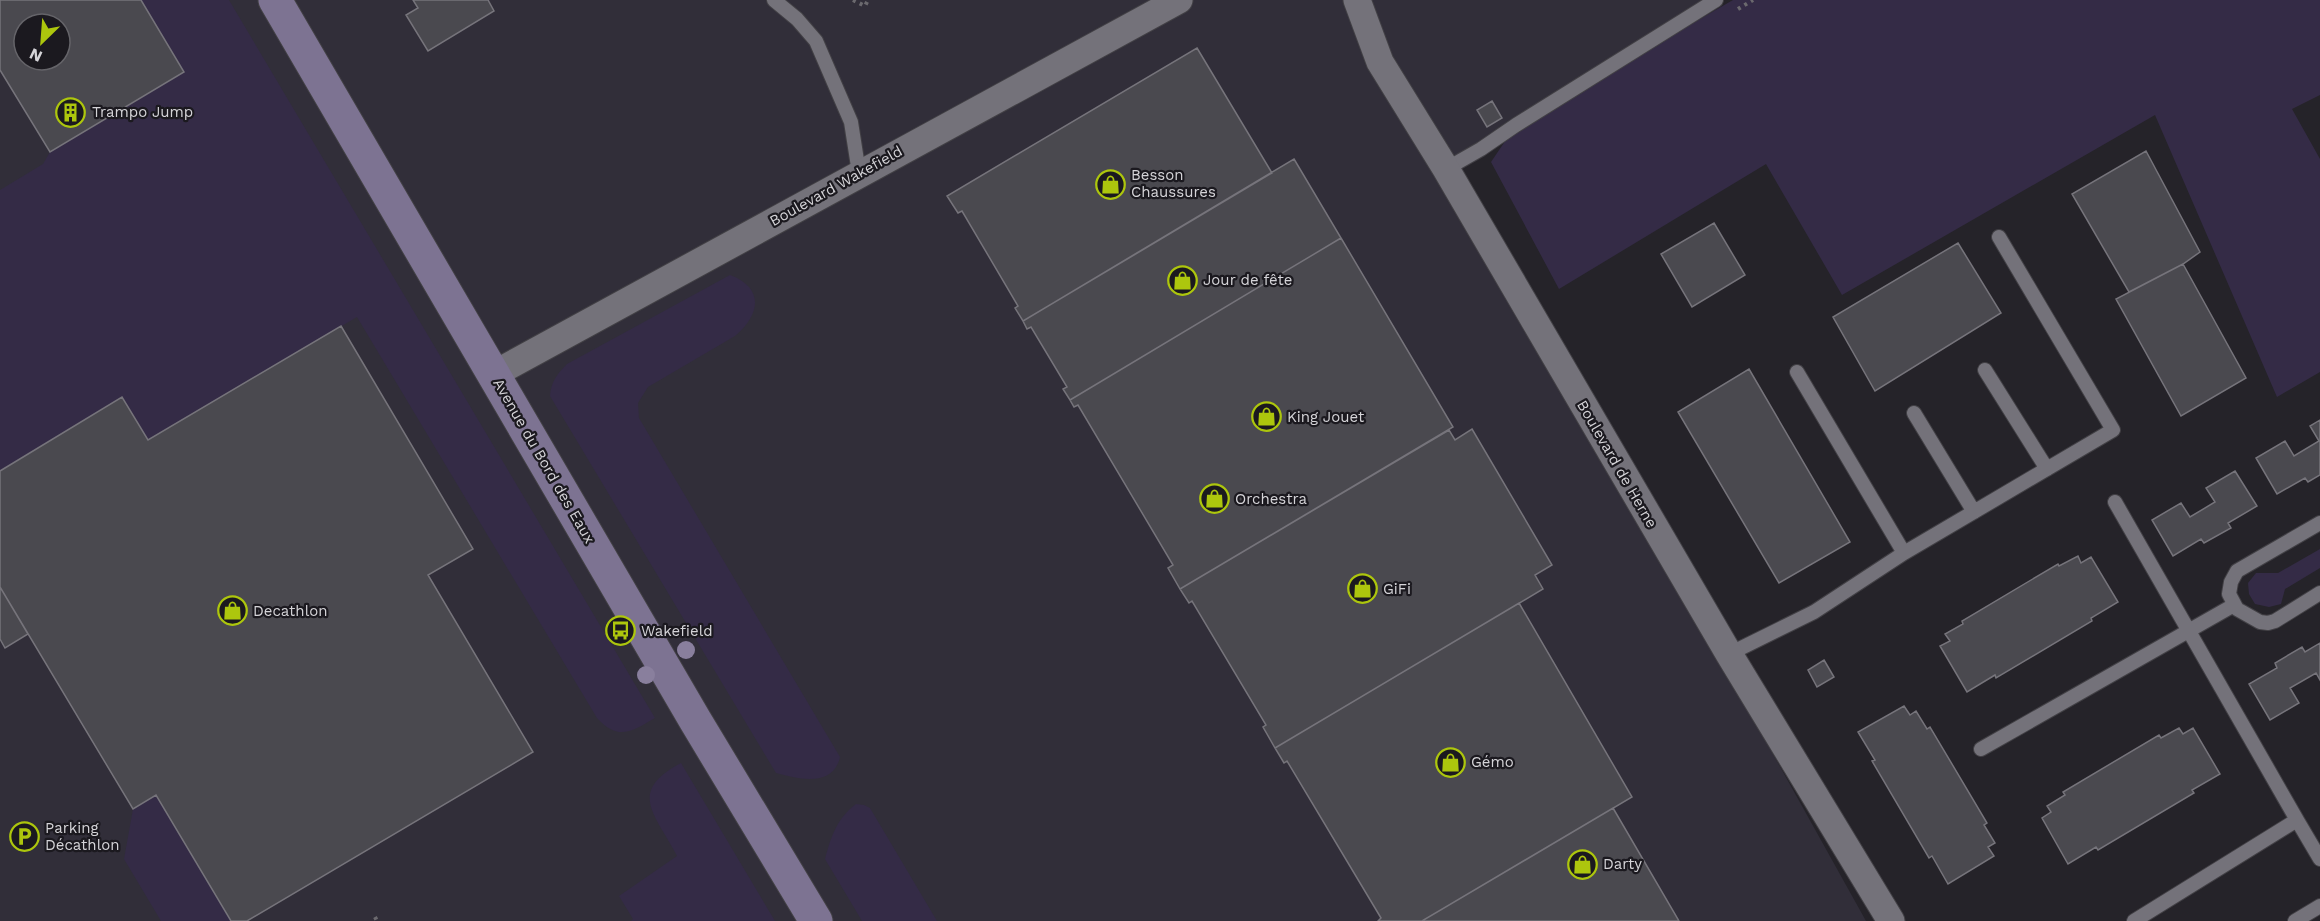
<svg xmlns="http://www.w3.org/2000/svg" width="2320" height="921" viewBox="0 0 2320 921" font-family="'Work Sans',sans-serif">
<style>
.built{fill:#312e39;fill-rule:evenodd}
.green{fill:#342b46}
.building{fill:#4a494f;stroke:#76747b;stroke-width:1.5;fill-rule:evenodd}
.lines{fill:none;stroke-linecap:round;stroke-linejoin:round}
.lane-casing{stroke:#424045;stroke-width:16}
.street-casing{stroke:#424045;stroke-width:29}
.secondary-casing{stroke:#424045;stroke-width:35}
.path{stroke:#6b696e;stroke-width:4;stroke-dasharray:3 4.5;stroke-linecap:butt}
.lane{stroke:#74727a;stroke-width:14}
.street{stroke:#74727a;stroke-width:27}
.secondary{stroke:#7d7392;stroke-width:33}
.tree{fill:#897f9d}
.labels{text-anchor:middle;stroke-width:4.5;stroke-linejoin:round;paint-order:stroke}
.poi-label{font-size:15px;fill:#d5d4d8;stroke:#1b191f;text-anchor:start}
.street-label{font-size:15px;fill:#d5d4d8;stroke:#1b191f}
</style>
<rect width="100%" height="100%" fill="#252329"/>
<path class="built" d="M0 0H1716L1447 169 1866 921H0ZM24 24H60V60H24Z"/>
<path class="green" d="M141 0H229L655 718C631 732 618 741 597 718L357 317 148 440 122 397 0 471V190L43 164 50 152 184 72Z
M1733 0H2320V95L2292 109 2320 159V372L2277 397 2155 115 1842 295 1766 164 1559 289 1491 162 1516 125Z
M730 275C765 288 760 315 735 336L648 387 638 403 639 418 840 757C833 788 798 779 776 773L550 396C551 382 557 374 567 364Z
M2320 549V568L2285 589 2281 604 2269 607 2255 604 2249 594 2248 583 2256 573H2278Z
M681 763 775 921H631L633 919 619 896 677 856C656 815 626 792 681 763Z
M156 795 231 921H161L124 859 133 809Z
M856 804 864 805 870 808 937 921H862L825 859C831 837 837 818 856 804Z"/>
<path class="building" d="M0 0H141L184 72 50 152 0 70ZM24 24H60V60H24Z
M413 0H488L494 11 428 51 406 15 418 8Z
M1197 48 1272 173 1023 321 1015 308 1018 306 962 211 958 213 947 196Z
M1492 101 1502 118 1487 127 1477 110Z
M2146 151 2200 252 2183 264 2129 292 2072 194Z
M1294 159 1341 238 1070 400 1063 389 1067 387 1031 327 1027 329 1023 321Z
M1714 223 1745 275 1692 307 1661 254Z
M1341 238 1453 427 1180 589 1168 568 1173 565 1078 405 1074 407 1070 400Z
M1958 243 2001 313 1875 391 1833 317Z
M2183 264 2246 378 2181 416 2116 299Z
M341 326 473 549 428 575 533 752 247 921H231L156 795 133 809 0 587V471L122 397 148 440Z
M1749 369 1850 542 1779 583 1678 412Z
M2320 420V475L2308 482 2305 478 2277 494 2256 458 2285 441 2294 456 2319 441 2310 426Z
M1472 429 1552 565 1535 575 1543 589 1275 748 1263 727 1266 725 1192 601 1189 603 1180 589 1449 430 1455 440Z
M2235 471 2257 506 2228 523 2231 528 2204 543 2201 539 2173 556 2152 520 2181 503 2190 517 2215 502 2206 488Z
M2078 556 2081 563 2091 557 2118 602 2091 618 2092 621 1996 678 1995 675 1967 692 1940 646 1950 641 1945 634 1963 624 1962 621 2058 564 2059 566Z
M0 587 28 634 5 648 0 639Z
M1519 603 1632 797 1422 921H1378L1381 918 1287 761 1284 763 1275 748Z
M2320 643V680L2316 673 2290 688 2299 703 2270 720 2249 684 2277 668 2275 663 2302 647 2305 652Z
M1824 660 1834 677 1817 687 1808 670Z
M1904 706 1910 715 1916 711 1927 729 1930 727 1987 823 1984 825 1995 843 1988 847 1994 856 1948 884 1932 856 1929 858 1872 761 1875 760 1858 732Z
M2179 728 2183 734 2193 728 2220 774 2192 790 2194 793 2098 850 2096 847 2068 864 2042 818 2051 812 2047 806 2065 795 2063 792 2159 735 2161 738Z
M1613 808 1679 921H1422Z"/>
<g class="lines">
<defs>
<path id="lane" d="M774 0 797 19 816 41 851 122 859 173
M1446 169 1481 149 1516 125 1716 0
M1985 370 2047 469
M1797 372 1904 553
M1914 413 1974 512
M2115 502 2297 820 2134 921
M2320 523 2237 571 2231 582 2229 594 2237 609 2260 622 2268 623 2275 621 2320 593
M1729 654 1814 612 1904 553 2113 430 1999 237
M1981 749 2234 605
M2297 820 2320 859
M2295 921 2320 906"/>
<path id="street" d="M1357 0 1380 62 1446 169 1729 654 1891 921
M494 374 1179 0"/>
<path id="secondary" d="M275 0 695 720 816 921"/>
</defs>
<use href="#lane" class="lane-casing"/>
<use href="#street" class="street-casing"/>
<use href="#secondary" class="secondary-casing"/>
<path class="path" d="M853 0 865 6 868 0
M1738 9 1753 0
M375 917 377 921"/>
<use href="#lane" class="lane"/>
<use href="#street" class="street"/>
<use href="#secondary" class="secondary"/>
</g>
<g class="tree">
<circle cx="686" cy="650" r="9"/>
<circle cx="646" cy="675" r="9"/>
</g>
<defs>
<symbol id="building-ring" viewBox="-11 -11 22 22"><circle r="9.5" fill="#1b191f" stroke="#adc60d" stroke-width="1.5"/><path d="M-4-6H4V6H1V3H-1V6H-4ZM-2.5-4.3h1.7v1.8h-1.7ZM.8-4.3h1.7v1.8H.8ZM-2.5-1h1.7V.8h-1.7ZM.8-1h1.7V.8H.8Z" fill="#adc60d"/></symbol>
<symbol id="shop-ring" viewBox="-11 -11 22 22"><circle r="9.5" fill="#1b191f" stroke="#adc60d" stroke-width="1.5"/><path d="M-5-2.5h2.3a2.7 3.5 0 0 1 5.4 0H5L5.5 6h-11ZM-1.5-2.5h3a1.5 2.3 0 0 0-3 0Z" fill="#adc60d"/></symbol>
<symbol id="bus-ring" viewBox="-11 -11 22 22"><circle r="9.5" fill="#1b191f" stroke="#adc60d" stroke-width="1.5"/><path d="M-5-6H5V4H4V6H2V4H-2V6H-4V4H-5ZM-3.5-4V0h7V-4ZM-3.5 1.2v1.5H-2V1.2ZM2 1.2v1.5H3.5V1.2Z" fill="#adc60d"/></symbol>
<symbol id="parking-ring" viewBox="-11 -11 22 22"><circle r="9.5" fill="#1b191f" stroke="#adc60d" stroke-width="1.5"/><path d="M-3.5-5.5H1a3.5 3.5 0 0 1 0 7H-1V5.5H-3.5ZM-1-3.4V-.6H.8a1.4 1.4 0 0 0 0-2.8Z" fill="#adc60d"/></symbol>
</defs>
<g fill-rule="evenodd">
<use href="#building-ring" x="54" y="96" width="33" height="33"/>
<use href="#shop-ring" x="1094" y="168" width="33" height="33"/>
<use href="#shop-ring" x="1166" y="264" width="33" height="33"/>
<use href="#shop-ring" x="1250" y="400" width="33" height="33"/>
<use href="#shop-ring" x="1198" y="482" width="33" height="33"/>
<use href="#shop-ring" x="1346" y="572" width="33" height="33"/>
<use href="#shop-ring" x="216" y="594" width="33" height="33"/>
<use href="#bus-ring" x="604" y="614" width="33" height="33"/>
<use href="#shop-ring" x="1434" y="746" width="33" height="33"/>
<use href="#parking-ring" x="8" y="820" width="33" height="33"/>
<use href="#shop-ring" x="1566" y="848" width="33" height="33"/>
</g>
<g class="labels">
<g class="poi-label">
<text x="92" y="117">Trampo Jump</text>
<text x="1131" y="180">Besson<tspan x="1131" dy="17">Chaussures</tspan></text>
<text x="1203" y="285">Jour de fête</text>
<text x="1287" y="422">King Jouet</text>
<text x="1235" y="504">Orchestra</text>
<text x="1383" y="594">GiFi</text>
<text x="253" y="616">Decathlon</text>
<text x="641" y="636">Wakefield</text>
<text x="1471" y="767">Gémo</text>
<text x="45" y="833">Parking<tspan x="45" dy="17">Décathlon</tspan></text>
<text x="1603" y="869">Darty</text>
</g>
<g class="street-label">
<text transform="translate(836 186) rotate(-29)" y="5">Boulevard Wakefield</text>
<text transform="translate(544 461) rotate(60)" y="5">Avenue du Bord des Eaux</text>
<text transform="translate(1617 464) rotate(60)" y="5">Boulevard de Herne</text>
</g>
</g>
<g transform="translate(42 42) rotate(205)"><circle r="28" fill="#1b191f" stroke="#656469" stroke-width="1.5"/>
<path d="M0-4.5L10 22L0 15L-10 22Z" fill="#adc60d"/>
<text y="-9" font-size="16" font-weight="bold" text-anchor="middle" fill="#d5d4d8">N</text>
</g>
</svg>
